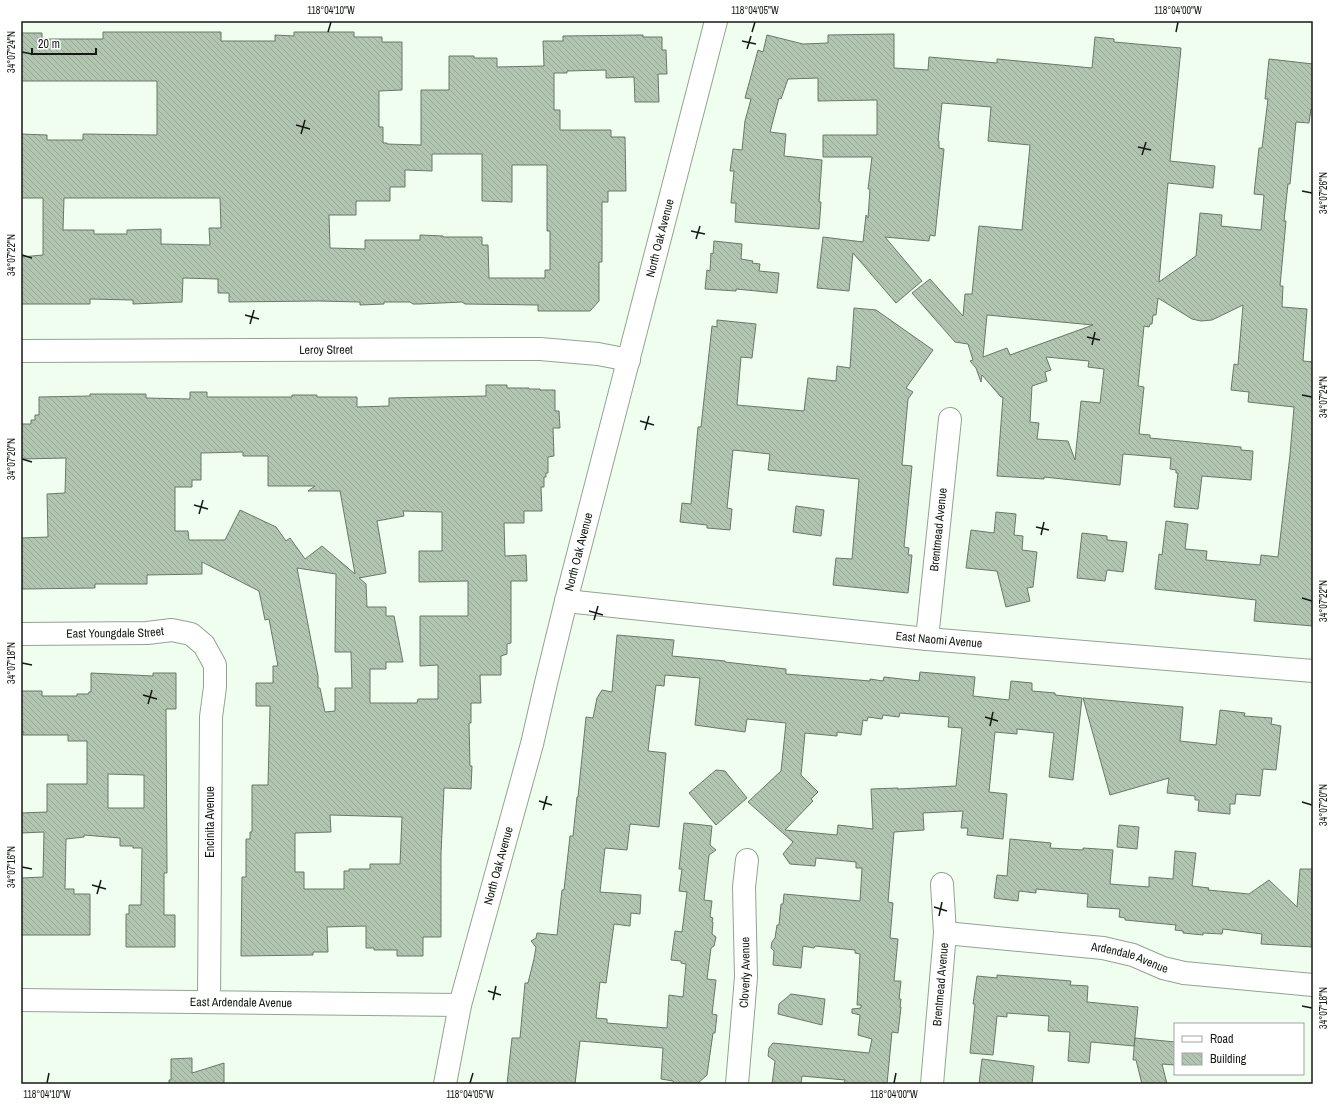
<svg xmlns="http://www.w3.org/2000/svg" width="1334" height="1105" viewBox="0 0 1334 1105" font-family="'Archivo Narrow',sans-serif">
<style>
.building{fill:url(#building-back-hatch);stroke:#687967;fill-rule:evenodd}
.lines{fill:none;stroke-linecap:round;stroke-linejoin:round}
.minor-casing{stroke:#92a491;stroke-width:24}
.minor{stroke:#fff;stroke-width:22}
.ticks{fill:none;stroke:#141a13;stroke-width:1.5}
.labels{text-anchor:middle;stroke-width:3;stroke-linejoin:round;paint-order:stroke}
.street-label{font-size:12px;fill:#141a13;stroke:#fff}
.neatline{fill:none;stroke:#141a13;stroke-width:1.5}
.ticks-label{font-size:10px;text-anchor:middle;fill:#141a13}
</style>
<defs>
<pattern id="building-back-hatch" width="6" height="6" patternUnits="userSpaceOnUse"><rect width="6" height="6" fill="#b2c5b1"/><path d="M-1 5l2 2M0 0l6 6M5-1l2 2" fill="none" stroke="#98a997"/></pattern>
</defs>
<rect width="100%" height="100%" fill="#effeee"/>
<path class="building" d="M103 32H221V41H275V35L294 36V32H354V37H382V42H402V90L379 91V127H383V143H387V144L421 145V90H449V56H474V58H497V67L544 66 543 41H563V36L643 35V37H662V50H666L667 74H658L659 102H635L634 77 606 78V70L567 71V73H554V110H560V130H611V137H625L626 191H608V202H602V262H599V301L590 311H538V305L465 304 462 302 419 304H413L410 302H384V304L360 305V302L319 301 229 302V293H218V279L183 278 182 302 133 304V300L90 299V304H21V257L43 255V198H21V134L47 135V140H83V134L157 135V81H21V33H42V39H103ZM432 154H482V201L512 202V165H547V231H550V270H545V278H489L488 245H482V237H443V236L420 235V240H365V249L330 248 329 215H356V201H390V187H405V170L432 171ZM64 198H220L221 228H209L210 245 161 244V229L127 230V234H94V230H63Z
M894 34V68L928 70 929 57 997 63V59L1092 68 1095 37 1114 39V42L1181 48 1170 161 1215 166 1213 188 1168 183 1159 282 1196 256 1200 213 1222 215 1221 226 1261 230 1264 195 1254 194 1259 148H1262L1268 99H1265L1269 59 1313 64V109H1311L1309 123 1296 122 1290 184H1288L1284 221H1286L1280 286H1283L1282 307 1307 309 1303 361 1313 362V626L1254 621 1256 600 1155 589 1159 554 1162 555 1166 521 1188 524 1185 549 1207 551 1206 560 1260 565 1261 555 1278 557 1290 455 1294 407 1248 402 1249 392 1231 390 1234 364 1238 365 1243 305 1212 320 1201 321 1192 319 1158 298 1156 315H1153L1152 324H1150L1149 327 1144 326 1138 386 1144 387 1139 434 1150 435V438L1241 447V450L1253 451 1251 480 1202 476 1198 509 1174 507 1178 473H1176V470L1170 469 1171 458 1123 454 1120 485 1044 477V479L997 476 1003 397H1001L982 375 981 382 976 368 970 361 973 360 968 344 955 342 912 293 930 279 963 316 965 294H972L979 226 1022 230 1030 145 988 141 991 107 942 103 938 141H939V148L944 149 935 236 930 235 929 241 885 237 922 281 896 303 853 253 849 291 817 288 823 237 863 242 866 215 868 218 870 189H868L872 157H823V135H877V100L818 101V78L788 79 781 99 779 98 770 132 786 134 784 156 822 160 819 202H821L819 229 735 222 736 203H731L734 171H730L733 149 742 150 745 121 751 99 745 98 758 50 763 52 767 35 803 44 828 43V35ZM987 315 1093 325 1010 355 1007 348 983 357ZM1046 357 1089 361 1088 367 1104 369 1100 403 1081 401 1075 460 1068 441 1037 439 1039 423 1030 422 1032 386 1047 381 1045 372 1051 370Z
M714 241 742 244 741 259 753 261 752 263 760 264 759 271 779 273 777 293 736 289V291L705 289 707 270 710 271 711 253 713 254Z
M854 308 876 310 933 350 906 388 913 392 908 399 902 465 912 466 904 547 909 548 908 555H912L908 593 833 585 836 558 852 559 859 479 768 470 770 454 733 450 727 508 732 509 730 530 707 528V525L680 522 682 503 691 504 698 427H701L712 326 717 327V320L756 324 752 358 741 357 737 405 804 411 808 378 836 381 837 366 850 368Z
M486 385H507V388H529V389H540V390H555V411H559L560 428H553L554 456 548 457V473H546V477H544V487H541L542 511H524V523H504L505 556 526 555 527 581H511V643L507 644V654L501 656V675H480L481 703H471V723H469L470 766H472L471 789 444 788 441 854V937H423V956H397V950H374V948H366V926L327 927 328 952H313V955L241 956 242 877H246V839H250V832H252V785H268L270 706H256V683H273V666H278L269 619 265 620 259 591 202 562V574L147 575V584H95V588L22 589 21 538 48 537 47 494 65 493 66 458 21 459V424H31V420H35V415H39V397L90 396V394H146V398L190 399V392H207V397H292V395H317V397H357V407L389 406V398L486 396ZM243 452V456H268V486H315L308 491H340L355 574 322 546 305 559 290 538 286 541 276 527 240 510 225 540H189L188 531H175V487H192V480H201V453ZM403 511 442 512V551H419V582L468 581V616H420V666L438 665V699H418L417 703H370V669H386V662H403L394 616H386V607H367L366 584 359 578 386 573 377 521 404 516ZM297 568 336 574 335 652H351L352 688H335V711L325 712 320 688H318V676ZM330 815 402 817 400 864H370V869H349V871H344V889H304V872H295V833L331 832Z
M796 506 824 510 821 536 793 532Z
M996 512 1016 514 1014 535 1023 536 1022 550 1037 552 1033 587 1027 588 1030 601 1006 607 997 571 966 568 971 530 994 533Z
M1082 533 1107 536V540L1127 542 1123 572 1107 570 1105 581 1077 578Z
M617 635 674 640 672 656 725 661V662L786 669V674L870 681V679L883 681 884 677 919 681 920 672 975 677 973 696 1009 700 1011 681 1032 683V691L1055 693V695L1082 698 1073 780 1049 777 1054 733 1017 729V734L995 732 989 792 1007 794 1003 839 967 835 968 828H961L963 811 923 813 924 830 894 832 888 902 893 903 890 938 898 939 894 981H901L899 999H901L900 1007H901L898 1033 892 1032 887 1084H844L845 1080 802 1076 801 1084H772L775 1061 768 1056 769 1048 773 1043 869 1053 872 1039 858 1035 860 1015 852 1013V1009L861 1008V1005H857L860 954 855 953V950L815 946 814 948 803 946 801 968 773 965 774 951 771 948 772 942 775 938 777 925H779L781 904H783L784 894 860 901 862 868H856V862L816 858 815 866 790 864 783 854 793 842 748 802 781 771 786 723 747 719 745 732 695 725 700 678 665 675 664 686 656 685 648 751 666 753 659 827 630 824 627 850 605 848 600 892 641 895 640 914 631 913 630 926 614 924 606 983 600 982 596 1018 607 1019V1023L667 1028 669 995 683 997 686 964 681 963V961L671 960 675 931 682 932 687 892 679 891 682 869H679L684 823 712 826 710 845 716 850 709 855 704 900 712 901 710 917 713 918 712 922H713L712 934 716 937 714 946 711 948 707 979 716 980 712 1014 717 1015 715 1033H713L707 1075 697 1084H675L673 1081 661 1079 663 1048 580 1041 575 1084H507L512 1038H520L525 983H528L534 959 536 947 531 941 536 938 537 933 557 935 562 890H564L570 836H573L577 797H578L586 717 593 718 597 698 602 690 612 692ZM900 713 949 717 948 727 962 728 956 786 898 789V788L871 789 873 829 838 825 837 835 785 830 813 801 811 799 818 792 801 775 805 733 837 736V732L861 735 863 720 867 721 868 717 882 719 883 715 899 717Z
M91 673 153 676V673H176V709H166L167 873H164V915H175V947H126V914H129V905H141L142 848H133V846H120V838L84 835V837L66 839 65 889H74V894H90V935H21V878L43 877 44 832 21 833V813L47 812V784H87V741H68V735H23V731H21V691H42V696H77V694H88L89 692H91ZM108 774 144 775V808H108Z
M1083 698 1183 707 1180 741 1216 745 1220 710 1245 713 1244 716 1272 718 1271 724 1281 726 1276 770 1263 769 1260 796 1236 794 1235 804H1230V814L1198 811 1199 800H1195V796L1167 793 1169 778 1110 795Z
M716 770 725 771 747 798 716 825 689 793Z
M1119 825 1139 827 1137 849 1117 847Z
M1010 839 1051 843 1050 848 1083 850V848L1113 850 1110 884 1149 887V877L1173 879 1175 851 1196 853 1192 886 1209 888 1208 890 1249 894 1269 880 1297 907 1300 869H1313V947L1261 944 1262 934 1223 929 1222 934 1203 933V935L1183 933V931L1175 930 1176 925 1125 920V918L1119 917 1120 909 1087 907 1088 894 1036 889V893L1019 891 1018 901 994 898 997 875 1007 876Z
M997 975 1071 981 1070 985 1088 986 1087 1002 1138 1007 1134 1046 1091 1042 1089 1063 1068 1061 1070 1032 1048 1031 1049 1016 1007 1013V1017L997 1016 993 1055 970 1053 975 1004H973L977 976 997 978Z
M791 994 825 999 822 1025 778 1014 779 1004Z
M1135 1038 1175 1042V1065L1162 1064 1167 1084H1142L1136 1060H1133Z
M192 1058V1073L224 1063V1084H169V1080H171V1059Z
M982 1059 1034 1066 1032 1084H979Z"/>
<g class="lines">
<defs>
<g id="minor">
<path id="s1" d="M21 351 540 349 598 354 629 360"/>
<path id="s2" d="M566 601 927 639 1313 671"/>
<path id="s3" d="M21 634 147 633 172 630 191 634 204 645 215 665V687L211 717 209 1001"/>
<path id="s4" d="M927 639 950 419"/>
<path id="s5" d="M945 933 1103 948 1133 955 1163 968 1184 973 1313 985"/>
<path id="s6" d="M21 1000 460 1005"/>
<path id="s7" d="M445 1084 460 1005 532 744 546 683 566 601 716 21"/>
<path id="s8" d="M737 1084 746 977 744 887 747 860"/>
<path id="s9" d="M932 1084 945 933 942 884"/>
</g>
</defs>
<use href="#minor" class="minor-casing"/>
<use href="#minor" class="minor"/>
</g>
<path class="ticks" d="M328 32 331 22M752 32 755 22M1176 32 1178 22M742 41 756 44M747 49 751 36M22 52 32 54M296 125 310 129M301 134 305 120M1138 147 1151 150M1142 155 1146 142M1302 191 1312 193M691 231 705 234M696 239 700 226M22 255 32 258M245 315 259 319M250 324 254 310M1087 337 1100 340M1092 345 1095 332M1302 395 1312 397M640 421 654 425M645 430 649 416M22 459 32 462M194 505 208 509M199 514 203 500M1036 527 1049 530M1041 535 1044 522M1302 598 1312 601M589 611 603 615M594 620 598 606M22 663 32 665M143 695 157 699M148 704 152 690M985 717 998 721M990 726 993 712M539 801 552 805M1302 802 1312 805M543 810 547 796M22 867 32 869M92 885 106 889M97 894 101 880M934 907 947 911M939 916 942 902M488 991 501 995M493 1000 496 986M1302 1006 1312 1008M47 1083 49 1073M470 1083 473 1073M894 1083 896 1073"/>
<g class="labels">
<g class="street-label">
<text dy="4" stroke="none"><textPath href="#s7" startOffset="873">North Oak Avenue</textPath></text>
<text dy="4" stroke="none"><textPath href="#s1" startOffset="305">Leroy Street</textPath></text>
<text dy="4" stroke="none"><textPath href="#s4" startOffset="110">Brentmead Avenue</textPath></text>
<text dy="4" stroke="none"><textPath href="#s7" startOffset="549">North Oak Avenue</textPath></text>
<text dy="4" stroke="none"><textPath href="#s3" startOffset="94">East Youngdale Street</textPath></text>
<text dy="4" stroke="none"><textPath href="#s2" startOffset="375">East Naomi Avenue</textPath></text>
<text transform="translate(210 822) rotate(-90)" y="4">Encinita Avenue</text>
<text dy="4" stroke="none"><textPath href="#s7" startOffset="225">North Oak Avenue</textPath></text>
<text dy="4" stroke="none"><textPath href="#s5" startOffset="187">Ardendale Avenue</textPath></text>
<text dy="4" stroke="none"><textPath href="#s8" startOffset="112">Cloverly Avenue</textPath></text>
<text dy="4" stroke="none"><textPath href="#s9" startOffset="100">Brentmead Avenue</textPath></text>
<text dy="4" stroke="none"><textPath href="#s6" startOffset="220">East Ardendale Avenue</textPath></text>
</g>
</g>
<rect width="1334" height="1105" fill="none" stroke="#ffffff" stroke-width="44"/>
<rect x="1174" y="1023" width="130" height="52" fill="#ffffff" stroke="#a1a3a1"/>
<rect x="1182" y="1036" width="20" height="6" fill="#ffffff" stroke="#a1a3a1"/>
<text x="1210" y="1043" font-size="12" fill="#141a13">Road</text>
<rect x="1182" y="1053" width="20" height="12" fill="url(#building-back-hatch)" stroke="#a1a3a1"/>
<text x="1210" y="1063" font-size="12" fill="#141a13">Building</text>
<path d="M32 48v6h64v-6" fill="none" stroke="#141a13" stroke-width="2"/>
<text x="38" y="48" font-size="12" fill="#141a13" stroke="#ffffff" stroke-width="3" paint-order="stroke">20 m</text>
<rect x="22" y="22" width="1290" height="1061" class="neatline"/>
<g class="ticks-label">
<text x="331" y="14">118°04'10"W</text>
<text x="755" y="14">118°04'05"W</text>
<text x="1178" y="14">118°04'00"W</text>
<text transform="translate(11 52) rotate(-90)" y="4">34°07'24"N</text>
<text transform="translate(1323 193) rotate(-90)" y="4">34°07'26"N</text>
<text transform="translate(11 255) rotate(-90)" y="4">34°07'22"N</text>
<text transform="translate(1323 397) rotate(-90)" y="4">34°07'24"N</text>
<text transform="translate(11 459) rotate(-90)" y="4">34°07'20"N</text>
<text transform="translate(1323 601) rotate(-90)" y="4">34°07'22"N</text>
<text transform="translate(11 663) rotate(-90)" y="4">34°07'18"N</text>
<text transform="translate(1323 805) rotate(-90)" y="4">34°07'20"N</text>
<text transform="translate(11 867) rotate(-90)" y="4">34°07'16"N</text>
<text transform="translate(1323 1008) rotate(-90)" y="4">34°07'18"N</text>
<text x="47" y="1098">118°04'10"W</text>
<text x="470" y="1098">118°04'05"W</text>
<text x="894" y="1098">118°04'00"W</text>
</g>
</svg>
